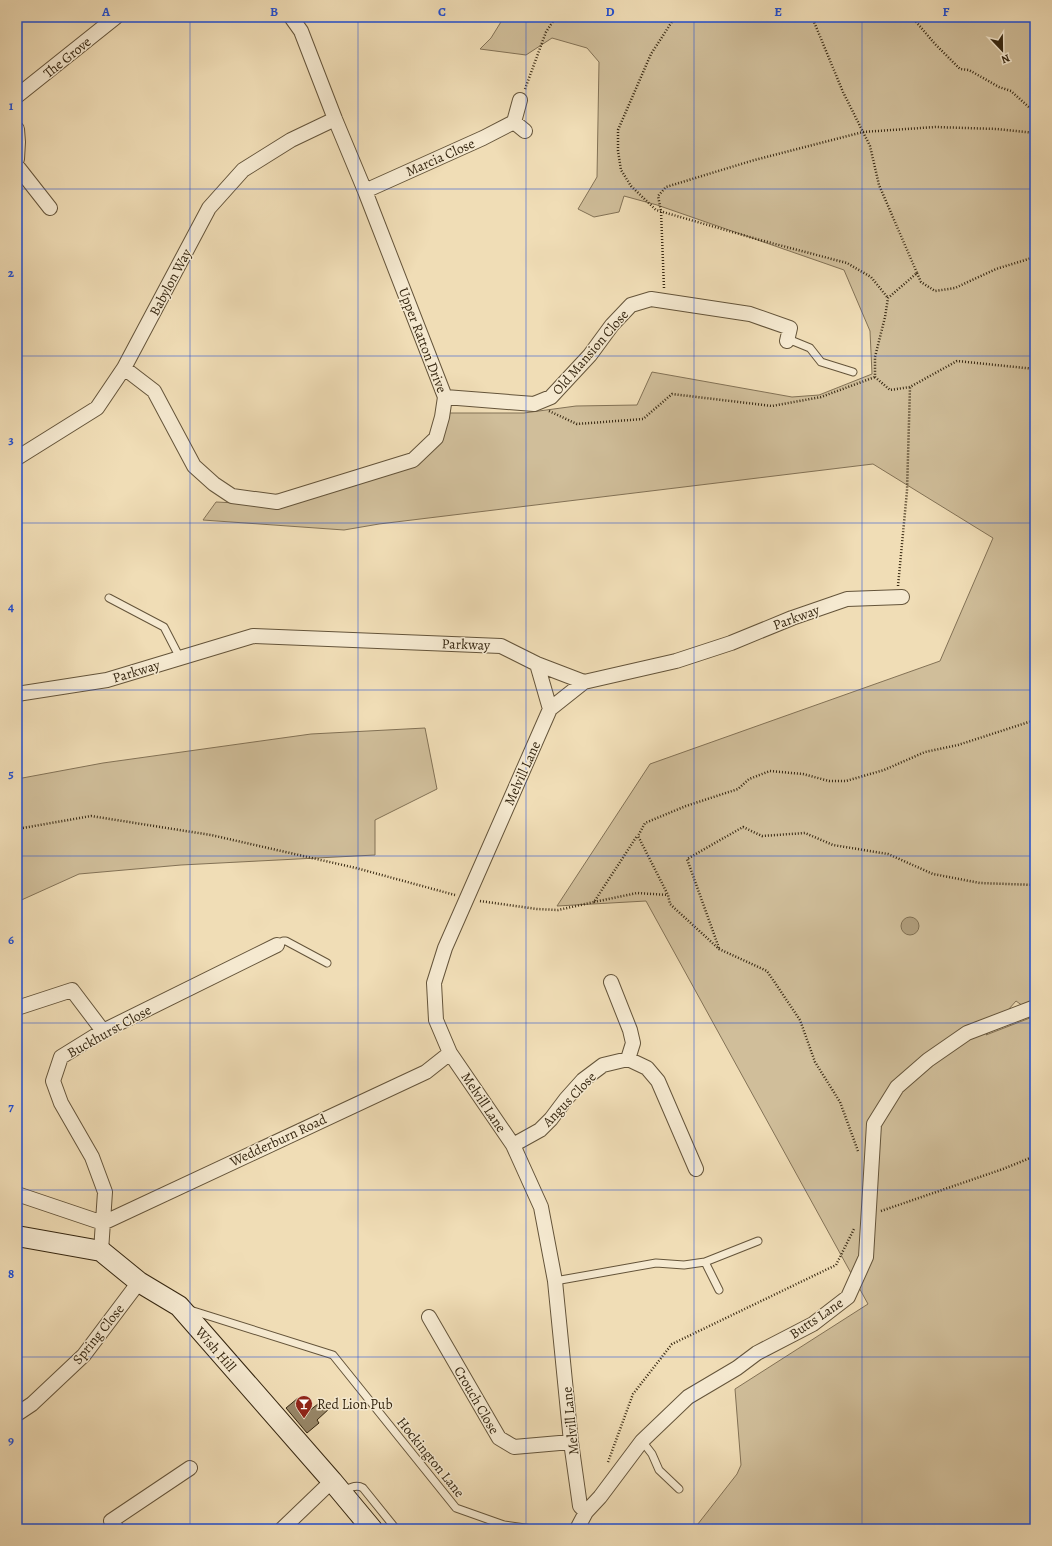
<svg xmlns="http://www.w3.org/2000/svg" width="1052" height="1546" viewBox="0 0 1052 1546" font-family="Alegreya,serif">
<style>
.green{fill:#d0be9a;stroke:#837256}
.water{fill:#b19f7e;stroke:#806f52}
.building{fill:#978667;stroke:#362711}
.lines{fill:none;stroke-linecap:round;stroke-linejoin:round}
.lane-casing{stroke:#64543a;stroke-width:9}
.street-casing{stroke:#64543a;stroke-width:16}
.secondary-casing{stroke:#362711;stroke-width:22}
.path{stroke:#362711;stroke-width:2.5;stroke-dasharray:1 2;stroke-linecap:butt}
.lane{stroke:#f5e9d0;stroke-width:7}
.street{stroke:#f5e9d0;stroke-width:14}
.secondary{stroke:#f5e9d0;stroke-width:20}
.grid{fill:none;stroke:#1d4ed8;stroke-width:1;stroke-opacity:0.55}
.labels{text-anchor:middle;stroke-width:3;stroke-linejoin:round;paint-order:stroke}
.street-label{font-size:14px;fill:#362711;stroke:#f5e9d0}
.poi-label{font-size:14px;fill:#362711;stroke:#f5e9d0;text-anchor:start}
.neatline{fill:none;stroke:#1d4ed8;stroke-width:1.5}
.grid-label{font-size:13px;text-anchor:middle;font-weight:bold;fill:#1d4ed8}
</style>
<rect width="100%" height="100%" fill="#f0ddb6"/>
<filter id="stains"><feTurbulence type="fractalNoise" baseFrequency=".005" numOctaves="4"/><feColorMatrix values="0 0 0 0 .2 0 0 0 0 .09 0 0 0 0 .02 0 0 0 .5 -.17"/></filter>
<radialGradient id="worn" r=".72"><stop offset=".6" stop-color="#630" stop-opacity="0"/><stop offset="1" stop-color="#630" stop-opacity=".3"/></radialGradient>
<path class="green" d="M504 17H1035V1002L1023 1006 1016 1001 986 1035 1035 1016V1529H694L737 1474 741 1465 735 1389 868 1304 646 901 557 906 650 764 940 661 993 538 873 464 379 524 344 530 203 520 216 502 278 505 424 451 449 413H524L576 406 637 405 652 372 792 397 819 395 872 374 870 331 844 270 657 205 624 196 619 212 594 217 578 209 597 177 599 62 587 48 552 38 526 55 480 49 491 38Z
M425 728 437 789 375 820V855L181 865 79 874 17 902V779L103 763 311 734Z"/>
<path class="water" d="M901 926a9 9 0 1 1 18 0a9 9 0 1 1-18 0Z"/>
<path class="building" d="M298 1398 309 1411 323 1400 330 1408 317 1420 319 1423 307 1433 286 1408Z"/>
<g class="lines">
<defs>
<path id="lane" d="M788 339 810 348 821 362 853 372
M109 598 164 627 180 658
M277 945 283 941H286L327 963
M705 1262 758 1241
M555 1281 656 1263 684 1265 705 1262 719 1290
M190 1310 333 1355 456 1508 504 1525 532 1529
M642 1441 652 1454 659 1470 679 1489
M343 1491C350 1488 356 1484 363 1488L396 1529"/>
<path id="street" d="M17 96 116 17
M514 122 525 131
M17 129 18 142 17 159
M17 166 50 208
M365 191 483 138 514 122 520 100
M124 368 154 391 194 466 214 484 232 496 277 502 413 460 436 438 442 417 445 397 365 191 335 119 301 31 291 17
M445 397 534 404 551 397 590 355 612 325 631 305 651 299 750 314 790 328 787 341
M17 458 97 408 124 368 209 208 243 170 291 140 335 119
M537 664 550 709
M584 682 550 709 445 948 434 983 436 1020 450 1053 513 1145 541 1207 555 1281 571 1442 580 1506 586 1512
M17 694 107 680 253 636 501 646 537 664 584 682 676 661 731 643 792 618 847 599 902 597
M611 982 630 1030 633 1043 628 1059
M17 1008 72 990 103 1031
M513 1145 540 1130 551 1119 566 1099 583 1080 603 1065 628 1059 647 1068 658 1081 696 1169
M17 1194 103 1223 426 1072 450 1053
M101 1251 105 1192 92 1157 61 1103 53 1081 61 1057 103 1031 277 945
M429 1317 499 1438 514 1447 571 1442
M17 1414 32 1404 84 1355 139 1282
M117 1529 111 1521 190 1468
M282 1529 332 1481
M577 1529 586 1512 600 1497 642 1441 688 1397 737 1368 757 1353 813 1324 848 1297 866 1257 874 1124 897 1087 928 1060 967 1033 1035 1007"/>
<path id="secondary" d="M17 1236 101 1251 139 1282 179 1306 332 1481 372 1529"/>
</defs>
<use href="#lane" class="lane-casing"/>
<use href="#street" class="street-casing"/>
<use href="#secondary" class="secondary-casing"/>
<path class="path" d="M675 17 651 54 618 130V151L621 170 631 186 656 210 760 240 847 263 871 277 888 298
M812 17 843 92 870 146 879 185 917 273 888 298 885 317 875 357V377L890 390 910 387 957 361 1035 369
M912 17 935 44 960 69 969 70 999 87 1011 91 1030 108 1035 109
M525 89 546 32 556 17
M917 273 921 282 935 291 955 288 996 269 1035 257
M664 288 661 211 658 196 666 187 751 161 863 132 935 127 997 129 1035 133
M549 411 577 424 643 419 672 394 772 406 821 397 875 377
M898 586 907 491 910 387
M17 829 91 816 211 835 356 868 455 895
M480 901 537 909 558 910 594 902 637 836
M594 902 637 893 668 895
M719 948 687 859 743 827 762 836 805 833 833 845 888 854 933 874 980 883 1035 885
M858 1151 840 1102 815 1062 800 1020 767 971 719 949 670 904 668 895 638 836 645 823 686 806 738 789 749 779 770 771 803 774 829 781H846L884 770 925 752 958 745 1035 720
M881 1211 1003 1169 1035 1156
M608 1462 633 1394 672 1344 836 1265 854 1229"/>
<use href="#lane" class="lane"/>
<use href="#street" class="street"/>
<use href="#secondary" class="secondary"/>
</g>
<path class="grid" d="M190 17V1529M358 17V1529M526 17V1529M694 17V1529M862 17V1529M17 189H1035M17 356H1035M17 523H1035M17 690H1035M17 856H1035M17 1023H1035M17 1190H1035M17 1357H1035"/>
<defs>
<symbol id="bar-pin" viewBox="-11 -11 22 30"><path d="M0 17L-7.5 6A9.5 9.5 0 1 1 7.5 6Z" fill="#8f2418" stroke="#f5e9d0"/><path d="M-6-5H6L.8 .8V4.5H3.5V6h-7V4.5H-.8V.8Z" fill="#fff"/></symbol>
</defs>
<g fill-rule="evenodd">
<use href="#bar-pin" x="294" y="1394" width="20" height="27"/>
</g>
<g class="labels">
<g class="street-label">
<text transform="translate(67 57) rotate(-39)" y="5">The Grove</text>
<text transform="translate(440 157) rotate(-24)" y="5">Marcia Close</text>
<text transform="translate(170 282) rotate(-62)" y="5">Babylon Way</text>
<text transform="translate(423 340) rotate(69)" y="5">Upper Ratton Drive</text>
<text transform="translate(590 352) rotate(-49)" y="5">Old Mansion Close</text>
<text transform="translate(796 617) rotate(-20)" y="5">Parkway</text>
<text transform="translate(466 644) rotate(2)" y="5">Parkway</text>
<text transform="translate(136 671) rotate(-17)" y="5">Parkway</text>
<text transform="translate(522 773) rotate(-66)" y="5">Melvill Lane</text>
<text transform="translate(109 1031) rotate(-29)" y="5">Buckhurst Close</text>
<text transform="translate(569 1099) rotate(-46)" y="5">Angus Close</text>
<text transform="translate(484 1102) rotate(56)" y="5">Melvill Lane</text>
<text transform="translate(278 1140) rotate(-25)" y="5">Wedderburn Road</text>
<text transform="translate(816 1318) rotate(-34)" y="5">Butts Lane</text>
<text transform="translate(98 1334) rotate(-51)" y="5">Spring Close</text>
<text transform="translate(216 1349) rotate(49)" y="5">Wish Hill</text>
<text transform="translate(477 1400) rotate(60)" y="5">Crouch Close</text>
<text transform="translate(570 1421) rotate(-96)" y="5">Melvill Lane</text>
<text transform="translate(431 1457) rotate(51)" y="5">Hockington Lane</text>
</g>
<g class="poi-label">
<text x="317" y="1409">Red Lion Pub</text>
</g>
</g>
<rect width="1052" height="1546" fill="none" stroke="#f0ddb6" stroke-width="44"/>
<g transform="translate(1002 50) rotate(158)" stroke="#f5e9d0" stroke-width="3" paint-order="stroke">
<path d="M0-3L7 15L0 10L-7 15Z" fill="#362711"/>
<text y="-6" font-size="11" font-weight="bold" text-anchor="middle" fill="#362711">N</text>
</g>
<rect x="22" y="22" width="1008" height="1502" class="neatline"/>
<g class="grid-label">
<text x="106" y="16">A</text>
<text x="274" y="16">B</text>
<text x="442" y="16">C</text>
<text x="610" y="16">D</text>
<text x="778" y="16">E</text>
<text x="946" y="16">F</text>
<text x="11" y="110">1</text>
<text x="11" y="277">2</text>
<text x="11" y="444">3</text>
<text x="11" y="611">4</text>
<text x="11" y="778">5</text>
<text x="11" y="944">6</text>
<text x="11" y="1111">7</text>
<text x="11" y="1278">8</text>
<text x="11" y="1445">9</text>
</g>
<rect width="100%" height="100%" filter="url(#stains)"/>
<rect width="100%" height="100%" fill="url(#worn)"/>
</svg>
